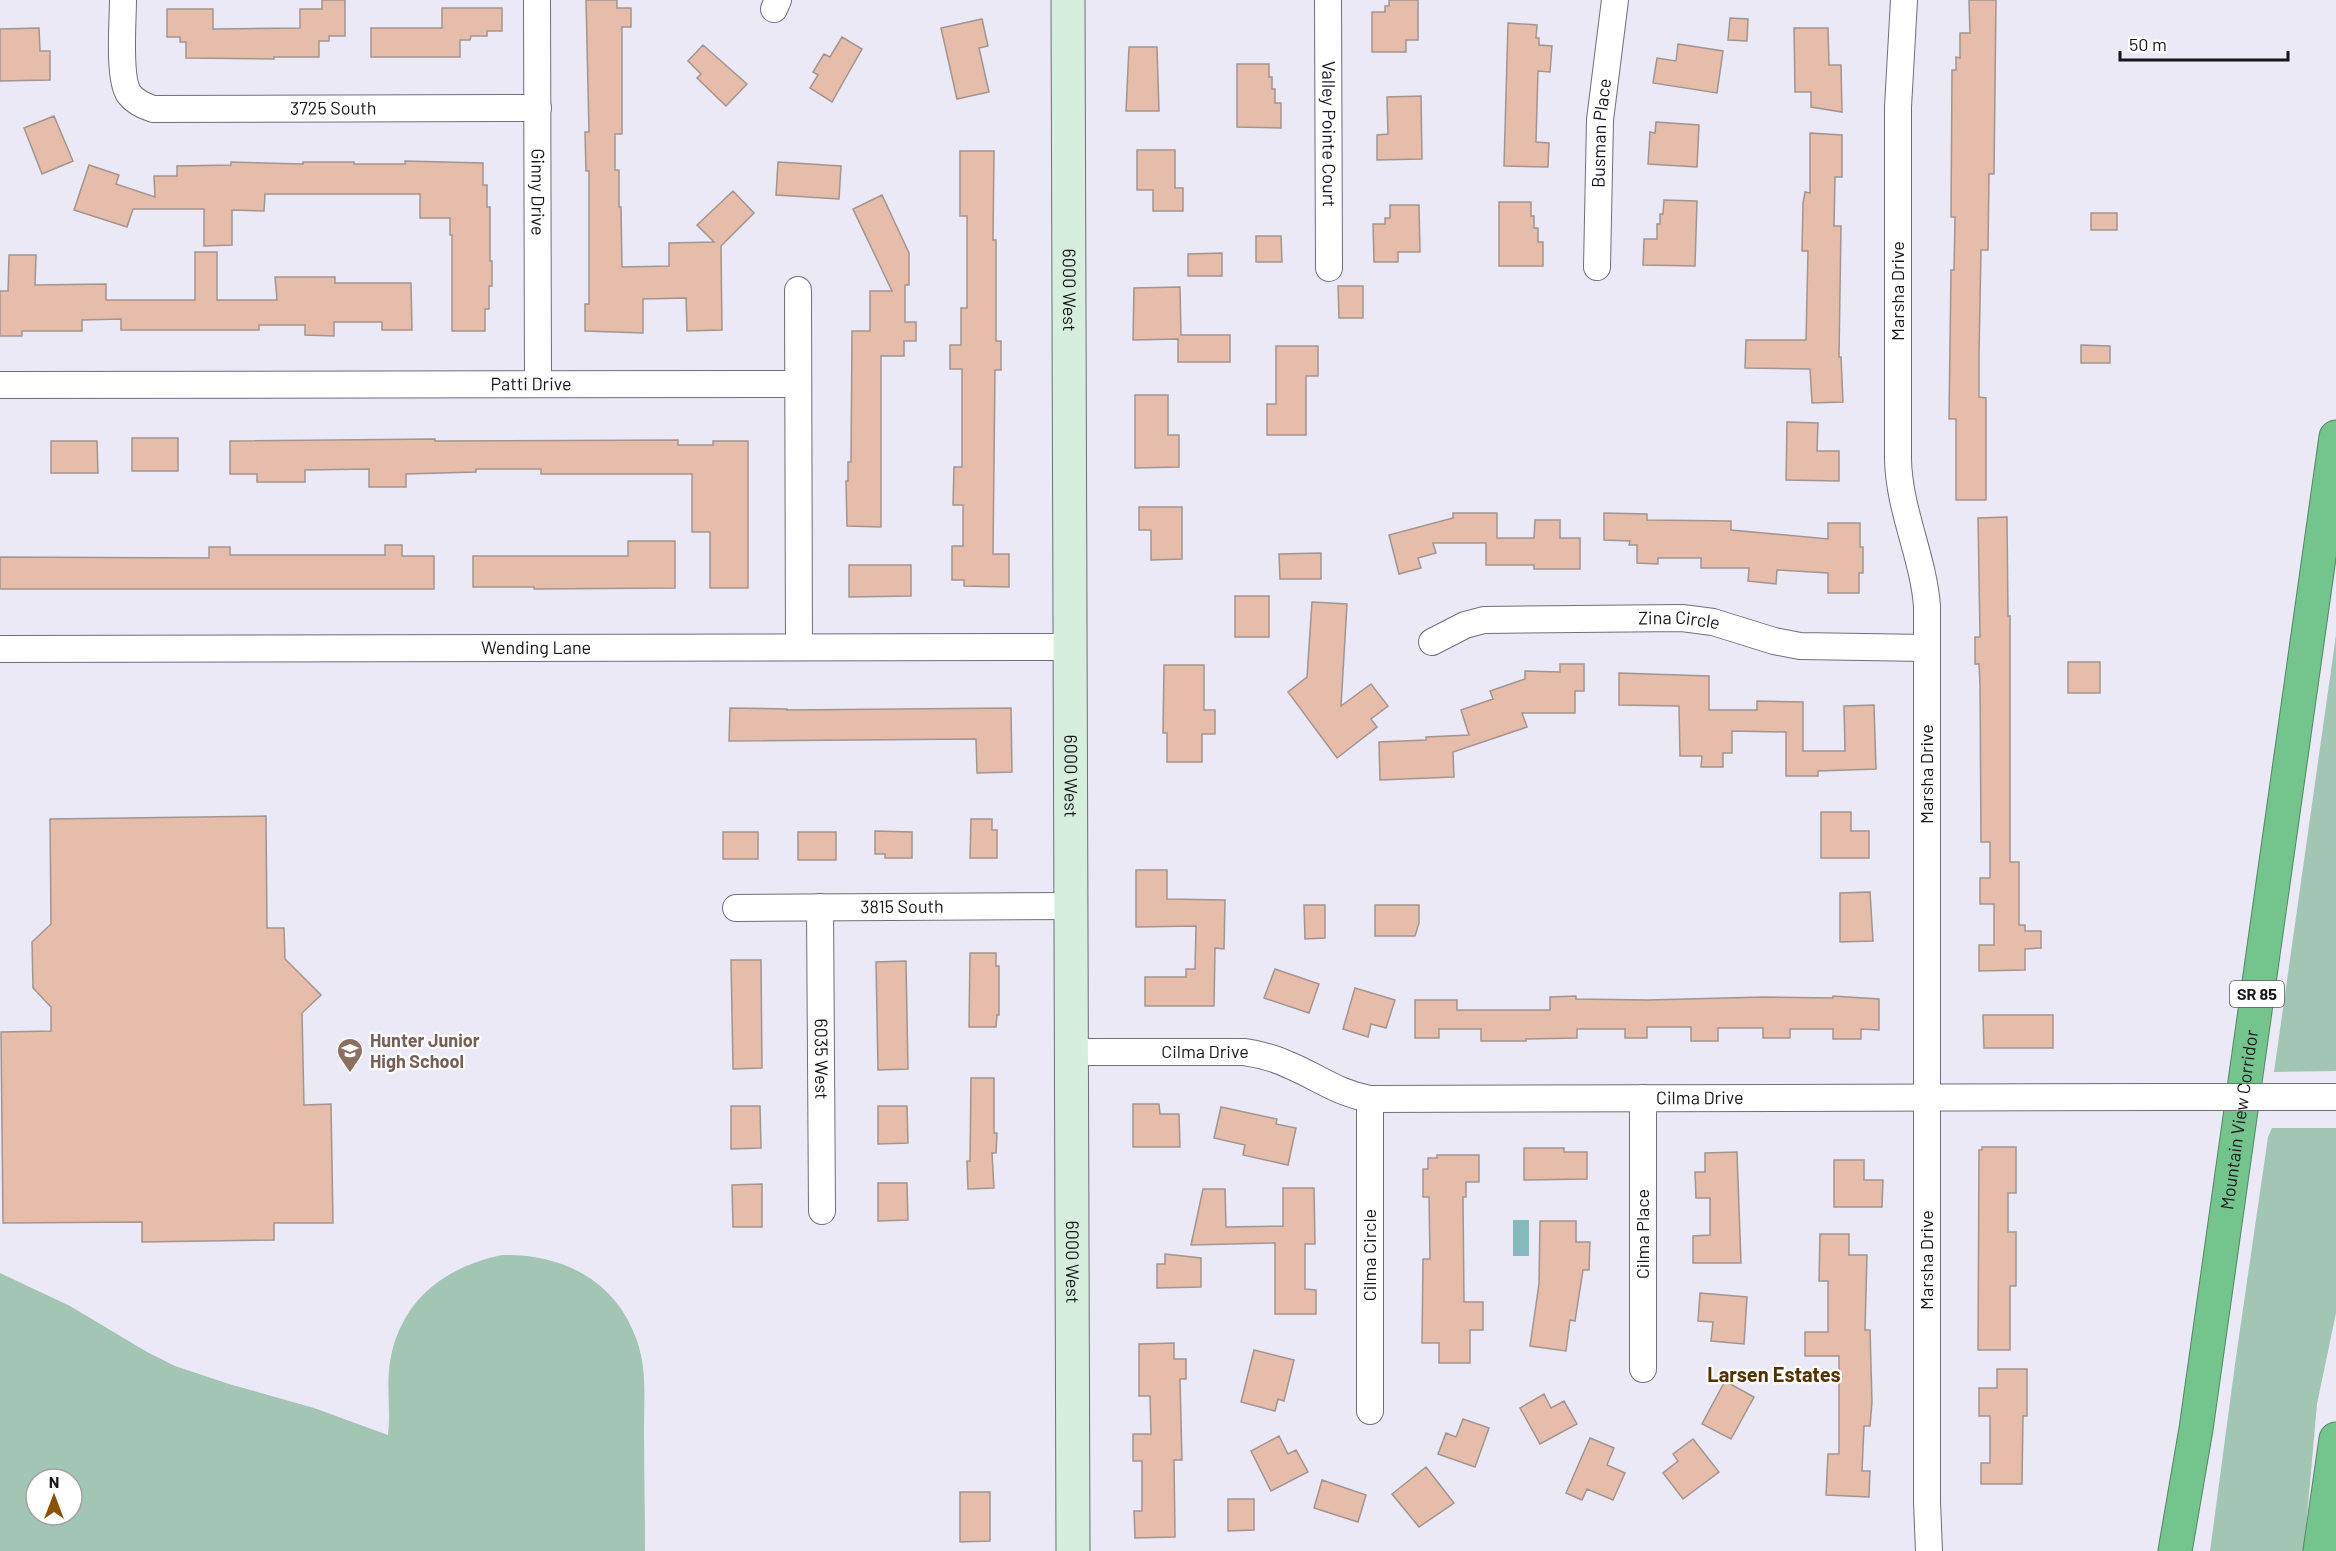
<svg xmlns="http://www.w3.org/2000/svg" width="2336" height="1551" viewBox="0 0 2336 1551" font-family="Barlow,sans-serif">
<style>
.green{fill:#a3c5b4;fill-rule:evenodd}
.water{fill:#85b9bc}
.building{fill:#e6bcaa;stroke:#a2958f;stroke-width:1.5}
.lines{fill:none;stroke-linecap:round;stroke-linejoin:round}
.street-casing{stroke:#706e79;stroke-width:28}
.secondary-casing{stroke:#706e79;stroke-width:35}
.highway-casing{stroke:#528765;stroke-width:35}
.street{stroke:#fff;stroke-width:26}
.secondary{stroke:#d5eedd;stroke-width:33}
.highway{stroke:#73c58d;stroke-width:33}
.street-bridge-casing{stroke:#706e79;stroke-width:28;stroke-linecap:butt}
.street-bridge{stroke:#fff;stroke-width:26}
.labels{text-anchor:middle;stroke-width:4.5;stroke-linejoin:round;paint-order:stroke}
.shield{fill:#fff;stroke:#5c5b5f;stroke-width:1.5}
.shield-label{font-size:16px;font-weight:bold;fill:#16151a}
.street-label{font-size:18px;fill:#16151a;stroke:#fff}
.education-label{font-size:18px;font-weight:bold;fill:#785e54;stroke:#fff;text-anchor:start}
.neighbourhood-label{font-size:20px;font-weight:bold;fill:#563100;stroke:#fff}
</style>
<rect width="100%" height="100%" fill="#ece9f6"/>
<path class="green" d="M2336 635V1071L2274 1072Z
M2272 1128H2336V1313L2317 1404 2304 1551H2210L2236 1357 2268 1137Z
M502 1255C562 1253 617 1281 637 1341 647 1369 644 1399 644 1428 644 1469 645 1510 645 1551H0V1273L70 1306 147 1352 175 1366 229 1384 314 1408 388 1435C391 1411 386 1386 390 1362 400 1301 444 1267 502 1255ZM36 1479H72V1515H36Z"/>
<path class="water" d="M1513 1220H1529V1256H1513Z"/>
<path class="building" d="M322 0H345V36H329V41H319V57H274V59L186 58V42H180V37H167V9H213V29L300 28V9H322Z
M586 0H617V8H631V27H622V134H615V170H619V207H621L622 267 669 266V243L714 242 697 225 733 191 754 213 721 246 722 330 687 331 686 298 643 299V333L585 331V304H589V171H586L585 132H589Z
M1389 0H1418V40H1406V52H1372V12H1385V6H1389Z
M1969 0H1996L1994 174H1989L1988 250H1981L1979 355V397L1986 398V500H1956V419H1949L1951 270H1954L1955 217H1951L1952 70H1956V57L1960 58V33H1970Z
M442 8H502V31H487V36H471L470 40H460V57H371V28H442Z
M1730 18 1748 19 1747 41 1728 40Z
M982 19 988 46 979 48 989 92 957 99 941 28Z
M1508 23 1537 25 1536 38H1539V45L1552 46 1550 72 1538 71 1536 142 1549 143 1548 167 1504 166Z
M39 28 40 51H50V80L0 81V29Z
M1794 28H1828L1829 65H1841L1842 112 1811 107V92H1795Z
M842 37 862 49 832 102 810 88 818 75 813 72 824 54 830 57Z
M1678 44 1723 51 1717 93 1653 83 1657 58 1676 61Z
M703 45 747 84 726 106 697 78 701 74 688 61Z
M1129 47H1157L1159 111H1126Z
M1237 64H1269V77H1272V89H1275V103H1281V128L1237 127Z
M1421 96 1422 159 1377 160V135L1388 134 1387 97Z
M54 116 73 161 42 174 24 128Z
M1656 122 1699 125 1697 167 1648 164 1650 132 1655 133Z
M1810 133 1842 135V177H1835L1834 226H1841L1839 357H1841L1843 402 1812 403 1810 369 1745 368 1746 340H1806L1808 251H1802L1803 203 1805 192 1810 193Z
M1137 150H1175V188H1183V211H1153V190H1137Z
M960 151H994L993 240H996V341H1001V370H995L993 554H1009V587L964 586V580H952V546H963V505H953L954 467H962V369H950V345H961V308H967V216H960Z
M405 161 483 163V185H487V207H490V261H492V286H489V309H485V331H452V235H450V218H420V194H265L264 211 232 210V245L204 246V209H133L127 227 74 210 89 165 119 175 116 184 155 197 154 176H177V166L231 165V162L303 164V162H354V164H405Z
M778 162 841 166 839 199 776 195Z
M882 195 909 253V285H905V322H916V341H904V356H881V527L847 526 846 481H848V462H851L852 331H870V291H892L853 209Z
M1664 200 1697 201 1695 266 1643 265 1644 239H1657V224H1660V214H1663Z
M1499 202H1531V216H1534V228H1538V242H1543V266H1499Z
M1390 205H1419L1420 252H1398V262H1374L1373 224H1385V218H1390Z
M2091 213H2117V230H2091Z
M1256 236H1281L1282 262H1256Z
M195 252H217V300H277L275 277H335V283H411L412 330H382V322H334V336L305 335V325H259V330H121V319L82 320V331H22V336H0V291H8L9 255H36L35 285 106 284V300H195Z
M1222 253V276H1188V254Z
M1338 286H1363V318H1339Z
M1180 287 1181 335H1230V362H1178V339L1133 340 1134 288Z
M2081 345 2110 346V363H2081Z
M1276 346H1318V376H1306V435H1267V404H1276Z
M1135 395H1168V435H1179V467L1135 468Z
M1787 422 1818 423 1817 451H1839V481L1786 480Z
M132 438H178V471H132Z
M435 439V441L678 440V445H713V441H748V588H710V532H692V474H541V469H476V472L406 474V487H369V469L305 470V482H257V474H230V441Z
M51 441H97L98 473H51Z
M1139 507H1182V559L1151 560V530H1139Z
M1453 513H1497V538H1534L1535 520H1560V538H1580V569H1534V565H1486V543H1433L1436 553 1418 558 1421 568 1399 574 1389 535 1453 518Z
M1604 513 1647 514V520L1731 521V530L1828 539V523H1860V547H1863V573H1859V593H1828V573L1777 570 1776 584 1748 581 1749 568H1701V558H1658V564L1637 563V545H1629L1630 541 1604 540Z
M2007 517 2008 616H2010V862H2019V925H2025V931H2041V948L2025 949V970L1979 971V945H1994V904H1980V878H1990V842H1981L1980 684 1979 664H1975V637H1980L1978 518Z
M628 541H675V588L534 589V587H473V556H628Z
M385 545H402V556H434V589H0V557L209 558V547H230V555H385Z
M1321 553V579H1280L1279 554Z
M849 565H911V596L849 597Z
M1235 596H1269V637H1235Z
M1312 602 1347 604 1341 706 1371 684 1388 706 1371 719 1377 727 1337 758 1288 692 1307 677Z
M2068 662H2100V693H2068Z
M1560 664H1584V691H1575V713H1522L1527 727 1453 752 1454 777 1380 780 1379 742 1426 740V737L1469 735 1461 710 1493 699 1490 691 1525 679V671L1560 672Z
M1164 665H1204V710H1215V734H1202V762H1167V733H1163Z
M1619 673 1709 676V710H1757V701L1803 702V751H1845L1844 706 1874 705 1876 769 1818 771V776H1786V732L1732 731V753H1723V767H1701L1702 756H1680L1679 706 1619 705Z
M730 708 787 709V710L1011 708 1012 772 977 773 976 739 729 741Z
M1821 812H1851V831H1869V858H1821Z
M266 816 267 928H284L285 959 321 995 302 1013 304 1105 331 1104 333 1223H274V1240L142 1242V1222L3 1223 1 1032 51 1031V1007L33 988 32 942 51 924 50 819Z
M971 819H992V830H997V858H970Z
M875 831 912 832V858H885V854H875Z
M723 832H758V859H723Z
M798 832H836V860H798Z
M1136 870H1167V899L1225 900 1224 949 1215 948 1214 1006H1145V977H1186V969H1195L1196 926 1136 927Z
M1870 892 1873 941 1840 942V893Z
M1304 905H1325V938L1305 939Z
M1375 905H1419V923L1415 936H1375Z
M970 953H996V966H999V1015H997L996 1027H969Z
M731 960H761L762 1068 733 1069Z
M906 961 908 1069 878 1070 876 962Z
M1275 969 1319 984 1309 1013 1264 998Z
M1355 988 1395 1000 1386 1028 1371 1024 1368 1037 1343 1029Z
M1576 996V999L1648 1000 1763 997 1833 998V996L1879 999V1030L1861 1029V1039H1833V1029H1790V1038H1763V1028H1718V1041H1691V1027H1647V1038H1625V1029H1577V1038L1526 1039V1041H1481V1029H1439V1038H1415V1000H1457V1010H1550V997Z
M1983 1015H2053V1048H1984Z
M971 1078H994V1133H997L996 1153H992L994 1188 968 1189 967 1161H970Z
M1133 1104H1159L1160 1114H1179L1180 1147H1133Z
M731 1106H760L761 1148 731 1149Z
M878 1106H907L908 1143 878 1144Z
M1221 1107 1277 1119 1276 1124 1296 1128 1288 1165 1243 1155 1245 1145 1214 1138Z
M1982 1147H2016V1193H2008V1232H2016V1286H2010V1350H1978L1979 1150H1982Z
M1524 1148H1564V1152H1587V1179L1524 1180Z
M1737 1152 1741 1263H1693V1236L1710 1235V1198H1696L1695 1172H1705V1153Z
M1437 1155H1479V1182H1466V1197H1463L1464 1302H1483V1330H1470V1363H1439V1343H1422L1423 1259H1430L1429 1197H1423V1169H1428V1158H1437Z
M1834 1160H1864V1180H1883L1882 1207H1834Z
M878 1183H907L908 1220 878 1221Z
M762 1184V1227H733L732 1185Z
M1283 1188H1314L1315 1244H1305V1289L1316 1290V1314H1275V1243L1191 1245 1203 1189H1225L1226 1227 1283 1226Z
M1540 1221H1576V1242H1590L1589 1270H1583L1575 1321 1570 1320 1566 1351 1530 1346 1539 1284Z
M1820 1234H1849V1255H1867L1865 1330H1870L1872 1402 1870 1426H1864L1862 1471H1870L1869 1497 1826 1495 1828 1454H1839V1356H1805V1332H1828V1281H1819Z
M1165 1254 1201 1258V1287L1157 1288V1264H1165Z
M1700 1293 1747 1297 1744 1344 1711 1341 1713 1322 1698 1321Z
M1174 1343V1359H1186V1379H1180L1182 1460H1174L1175 1537 1135 1538 1134 1511H1142V1461H1133V1434H1151L1150 1396H1139V1344Z
M1254 1350 1294 1360 1284 1401 1278 1399 1275 1411 1241 1402Z
M1997 1369H2027V1416H2023L2022 1484H1981V1463H1990V1416H1979V1388H1997Z
M1725 1381 1754 1397 1731 1439 1702 1424Z
M1544 1394 1551 1408 1564 1401 1577 1424 1540 1444 1520 1408Z
M1463 1419 1489 1428 1475 1467 1438 1454 1446 1433 1456 1437Z
M1279 1436 1288 1454 1296 1450 1308 1472 1271 1491 1251 1451Z
M1590 1438 1614 1448 1607 1465 1625 1473 1613 1500 1587 1489 1582 1500 1566 1493Z
M1693 1439 1719 1472 1683 1499 1663 1473 1678 1461 1673 1454Z
M1426 1467 1454 1503 1419 1527 1392 1494Z
M1322 1480 1366 1495 1358 1522 1314 1508Z
M960 1492H990V1541L960 1542Z
M1228 1499H1254V1530L1228 1531Z"/>
<g class="lines">
<defs>
<g id="street">
<path id="s1" d="M123 0C123 21 118 78 129 94 135 102 144 106 153 109L538 108"/>
<path id="s2" d="M537 0 538 384"/>
<path id="s3" d="M1328 0 1329 268"/>
<path d="M1904 0 1898 107V459C1899 510 1923 556 1927 606V1502L1929 1551"/>
<path d="M774 9 778 0"/>
<path id="s4" d="M1597 267 1600 120 1615 0"/>
<path d="M798 290 799 647"/>
<path id="s5" d="M0 385 798 384"/>
<path id="s6" d="M1432 642 1465 625 1484 620 1682 618 1713 622 1774 641 1800 646 1927 648"/>
<path id="s7" d="M0 649 1070 647"/>
<path id="s8" d="M820 907 822 1211"/>
<path id="s9" d="M736 908 1071 906"/>
<path id="s10" d="M1071 1052H1244C1259 1054 1274 1058 1289 1065 1318 1077 1337 1093 1370 1099L2165 1097"/>
<path d="M1643 1098V1369"/>
<path d="M1370 1099V1411"/>
</g>
<g id="secondary">
<path id="s11" d="M1068 0 1073 1551"/>
</g>
<g id="highway">
<path id="s12" d="M2175 1551 2196 1429 2336 437"/>
<path d="M2320 1551 2336 1439"/>
</g>
</defs>
<use href="#street" class="street-casing"/>
<use href="#secondary" class="secondary-casing"/>
<use href="#highway" class="highway-casing"/>
<use href="#street" class="street"/>
<use href="#secondary" class="secondary"/>
<use href="#highway" class="highway"/>
<defs>
<path id="street-bridge" d="M2165 1097H2336"/>
</defs>
<use href="#street-bridge" class="street-bridge-casing"/>
<use href="#street-bridge" class="street-bridge"/>
</g>
<defs>
<symbol id="school-pin" viewBox="-11 -11 22 30"><path d="M0 17L-7.5 6A9.5 9.5 0 1 1 7.5 6Z" fill="#8d6e63" stroke="#fff"/><path d="M0-5L7-2L0 1L-7-2ZM-4 1L0 2.5L4 1V4Q0 6-4 4Z" fill="#fff"/></symbol>
</defs>
<g fill-rule="evenodd">
<use href="#school-pin" x="335" y="1036" width="30" height="40"/>
</g>
<g class="labels">
<rect class="shield" x="2230" y="981" width="54" height="26" rx="4.5"/>
<g class="shield-label">
<text x="2257" y="1000">SR 85</text>
</g>
<g class="street-label">
<text dy="6" stroke="none"><textPath href="#s1" startOffset="304">3725 South</textPath></text>
<text dy="6" stroke="none"><textPath href="#s4" startOffset="134">Busman Place</textPath></text>
<text dy="6" stroke="none"><textPath href="#s3" startOffset="134">Valley Pointe Court</textPath></text>
<text dy="6" stroke="none"><textPath href="#s2" startOffset="192">Ginny Drive</textPath></text>
<text dy="6" stroke="none"><textPath href="#s11" startOffset="290">6000 West</textPath></text>
<text transform="translate(1898 291) rotate(-90)" y="6">Marsha Drive</text>
<text dy="6" stroke="none"><textPath href="#s5" startOffset="531">Patti Drive</textPath></text>
<text dy="6" stroke="none"><textPath href="#s6" startOffset="252">Zina Circle</textPath></text>
<text dy="6" stroke="none"><textPath href="#s7" startOffset="536">Wending Lane</textPath></text>
<text transform="translate(1927 774) rotate(-90)" y="6">Marsha Drive</text>
<text dy="6" stroke="none"><textPath href="#s11" startOffset="776">6000 West</textPath></text>
<text dy="6" stroke="none"><textPath href="#s9" startOffset="166">3815 South</textPath></text>
<text dy="6" stroke="none"><textPath href="#s10" startOffset="134">Cilma Drive</textPath></text>
<text dy="6" stroke="none"><textPath href="#s8" startOffset="152">6035 West</textPath></text>
<text dy="6" stroke="none"><textPath href="#s10" startOffset="638">Cilma Drive</textPath></text>
<text dy="6" stroke="none"><textPath href="#s12" startOffset="436">Mountain View Corridor</textPath></text>
<text transform="translate(1643 1234) rotate(-90)" y="6">Cilma Place</text>
<text transform="translate(1370 1255) rotate(-90)" y="6">Cilma Circle</text>
<text transform="translate(1927 1260) rotate(-90)" y="6">Marsha Drive</text>
<text dy="6" stroke="none"><textPath href="#s11" startOffset="1262">6000 West</textPath></text>
</g>
<g class="education-label">
<text x="370" y="1047">Hunter Junior<tspan x="370" dy="21">High School</tspan></text>
</g>
<g class="neighbourhood-label">
<text x="1774" y="1382">Larsen Estates</text>
</g>
</g>
<g transform="translate(54 1497)"><circle r="28" fill="#ffffff" stroke="#a2a1a3" stroke-width="1.5"/>
<path d="M0-4.5L10 22L0 15L-10 22Z" fill="#8a5404"/>
<text y="-9" font-size="16" font-weight="bold" text-anchor="middle" fill="#16151a">N</text>
</g>
<path d="M2120 51v9h168v-9" fill="none" stroke="#16151a" stroke-width="3"/>
<text x="2129" y="51" font-size="18" fill="#16151a" stroke="#ffffff" stroke-width="4.5" paint-order="stroke">50 m</text>
</svg>
